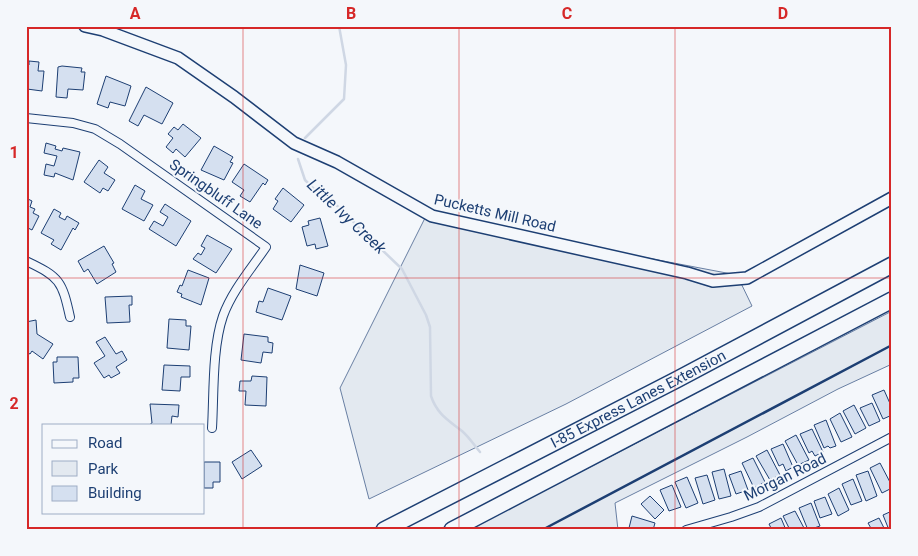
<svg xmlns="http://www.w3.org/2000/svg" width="918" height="556" viewBox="0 0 918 556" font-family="Roboto,sans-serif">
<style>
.green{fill:#e3e9f0;stroke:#687fa3}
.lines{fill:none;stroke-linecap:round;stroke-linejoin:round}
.stream{stroke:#cfd7e4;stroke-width:2.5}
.building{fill:#d5e0f0;stroke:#1d3f73}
.street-casing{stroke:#1d3f73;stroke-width:10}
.secondary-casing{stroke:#1d3f73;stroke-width:14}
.highway-casing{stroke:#1d3f73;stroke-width:18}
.street{stroke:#f4f7fb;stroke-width:8}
.secondary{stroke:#f4f7fb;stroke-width:11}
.highway{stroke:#f4f7fb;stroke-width:15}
.wall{stroke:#1d3f73;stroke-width:2.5}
.grid{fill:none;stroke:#d62828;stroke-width:1;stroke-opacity:0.55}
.labels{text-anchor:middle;stroke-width:4;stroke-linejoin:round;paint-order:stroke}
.street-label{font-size:15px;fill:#1d3f73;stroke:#f4f7fb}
.water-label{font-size:16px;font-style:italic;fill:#1d3f73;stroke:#f4f7fb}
.neatline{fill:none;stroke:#d62828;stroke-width:2}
.grid-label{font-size:16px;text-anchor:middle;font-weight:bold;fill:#d62828}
</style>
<rect width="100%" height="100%" fill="#f4f7fb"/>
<path class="green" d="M426 216 737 275 752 306 566 404 369 499 340 388Z
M892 311V364L838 389 747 437 615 503 618 530H468Z"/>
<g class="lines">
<path class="stream" d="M305 138 344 99 346 65 339 26
M298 159 305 180 316 191 347 213 355 224 402 269 426 315 430 327 431 396C437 414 448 420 462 431 469 437 474 445 480 452"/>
</g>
<path class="building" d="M29 61 39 62 38 71H44L42 91 27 89 26 92V65H29Z
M62 66 82 68 81 72H85L83 90 68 89 67 98 56 97 58 67Z
M106 76 131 86 125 106 110 102 108 108 97 104Z
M146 87 173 103 162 124 144 115 138 126 129 121Z
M183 124 201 138 185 157 176 149 173 153 166 147 173 138 168 134 174 127 178 130Z
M46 143 56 146 55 149 62 151 63 148 80 152 73 180 55 173 54 177 44 175 46 164 54 166 57 156 44 153Z
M214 146 233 157 230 162 233 163 224 180 201 170Z
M99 160 108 167 104 173 115 180 108 191 103 188 100 193 84 182Z
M244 164 268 180 265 185 263 183 250 202 240 196 244 190 232 182Z
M135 185 145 191 141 199 153 205 144 221 122 209Z
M283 188 304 205 291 222 273 209 278 201 275 199Z
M26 198 32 201 30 207 35 209 33 213 39 216 32 230 26 227Z
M165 204 191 221 176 246 149 229 154 221 163 226 168 217 160 212Z
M54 209 61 213 59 217 65 220 67 216 79 223 75 230 73 228 61 250 51 244 54 240 41 233Z
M320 218 328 246 316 249 315 244 307 246 302 227 309 225 308 221Z
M207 235 232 249 216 273 193 259 198 253 201 255 205 248 201 246Z
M104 246 114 263 112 264 116 272 97 284 88 269 84 272 78 261Z
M300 265 324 273 317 296 296 289Z
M188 270 209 278 201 305 181 297 182 294 177 292 180 285 182 286Z
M268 288 291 296 282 320 256 312 259 301 263 302Z
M132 296V305H129L130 322 107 323 105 297Z
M169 319 186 320V326H191L189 350 167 348Z
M36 320 37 334 53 344 43 359 32 351 30 354 26 352V322Z
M244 334 268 337V342L273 343 272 353 263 352 261 363 241 360Z
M105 337 116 354 122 351 127 360 116 367 120 373 111 378 109 375 104 378 94 363 105 356 96 342Z
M57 357H78L79 378H73V382L54 383 53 362H57Z
M164 365 190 366V377H181L180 391 162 390Z
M252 376 267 377 266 406 245 405 246 391H239L240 381H251Z
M884 390 892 408V415L883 419 872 395Z
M872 403 880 421 869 426 860 408Z
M150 404 179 405 178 417 172 416 171 425H149L152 423Z
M854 405 866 428 855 434 843 411Z
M840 413 852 437 841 442 830 419Z
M826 420 836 446 830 448 828 446 824 448 814 425Z
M812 429 823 452 815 456 812 451 809 453 800 434Z
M796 435 809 460 798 465 785 441Z
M783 444 793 467 786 471 783 464 779 466 771 449Z
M251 450 262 466 242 479 232 462Z
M767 450 780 475 770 480 756 456Z
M753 458 765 482 754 488 742 463Z
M204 462H220V482H213V488H204Z
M880 463 892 486V488L882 493 870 468Z
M724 469 731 496 719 499 712 472Z
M741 471 748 490 736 494 729 475Z
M868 471 877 496 866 501 856 475Z
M707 475 715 500 703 504 695 478Z
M687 477 698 503 686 508 675 482Z
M853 479 862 501 851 505 842 484Z
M672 485 681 507 669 511 660 490Z
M839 488 849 510 838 516 828 494Z
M650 496 664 510 655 519 641 504Z
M825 497 832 514 820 518 814 501Z
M811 503 820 526 808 530 799 508Z
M795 511 804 528 801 530H790L783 516Z
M892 511V530H889L883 515Z
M632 516 655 523 653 530 629 528Z
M781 518 786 530H772L769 524Z
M879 518 885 530H872L868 523Z"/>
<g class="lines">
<defs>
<path id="street" d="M26 118 73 123 95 129 120 144 266 247C251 269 232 291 223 316 212 348 214 394 212 428
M26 261C60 277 62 281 70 317
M686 530 731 517 759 507 892 437"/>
<path id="secondary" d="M85 26 103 30 178 58 234 97 294 143 337 162 432 216 687 273 713 281 747 278 892 198"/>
<g id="highway">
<path id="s1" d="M384 530 678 379 892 265"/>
<path d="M452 530 892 300"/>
</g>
</defs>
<use href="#street" class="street-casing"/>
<use href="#secondary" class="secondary-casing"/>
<use href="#highway" class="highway-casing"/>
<use href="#street" class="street"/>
<use href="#secondary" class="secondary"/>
<use href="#highway" class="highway"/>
<path class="wall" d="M542 530 892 345"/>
</g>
<path class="grid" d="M243 26V530M459 26V530M675 26V530M26 278H892"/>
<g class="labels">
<g class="street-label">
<text transform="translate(216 194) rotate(35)" y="5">Springbluff Lane</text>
<text transform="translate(495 213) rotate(13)" y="5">Pucketts Mill Road</text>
<text dy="5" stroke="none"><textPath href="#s1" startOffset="286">I-85 Express Lanes Extension</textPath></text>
<text transform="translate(785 477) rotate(-26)" y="5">Morgan Road</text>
</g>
<g class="water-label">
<text transform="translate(347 216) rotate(43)" y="6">Little Ivy Creek</text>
</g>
</g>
<rect width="918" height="556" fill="none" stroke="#f4f7fb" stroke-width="55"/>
<rect x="42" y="424" width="162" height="90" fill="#f4f7fb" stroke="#9eadc5"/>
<rect x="52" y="440" width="25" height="8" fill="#f4f7fb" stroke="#9eadc5"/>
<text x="88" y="448" font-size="15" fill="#1d3f73">Road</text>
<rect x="52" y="461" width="25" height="15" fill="#e3e9f0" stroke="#9eadc5"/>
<text x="88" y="474" font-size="15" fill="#1d3f73">Park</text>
<rect x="52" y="486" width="25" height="15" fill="#d5e0f0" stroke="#9eadc5"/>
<text x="88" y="498" font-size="15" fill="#1d3f73">Building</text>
<rect x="28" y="28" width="862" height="500" class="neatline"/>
<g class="grid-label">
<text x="135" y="19">A</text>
<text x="351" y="19">B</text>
<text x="567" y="19">C</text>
<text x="783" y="19">D</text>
<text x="14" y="158">1</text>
<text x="14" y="409">2</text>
</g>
</svg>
